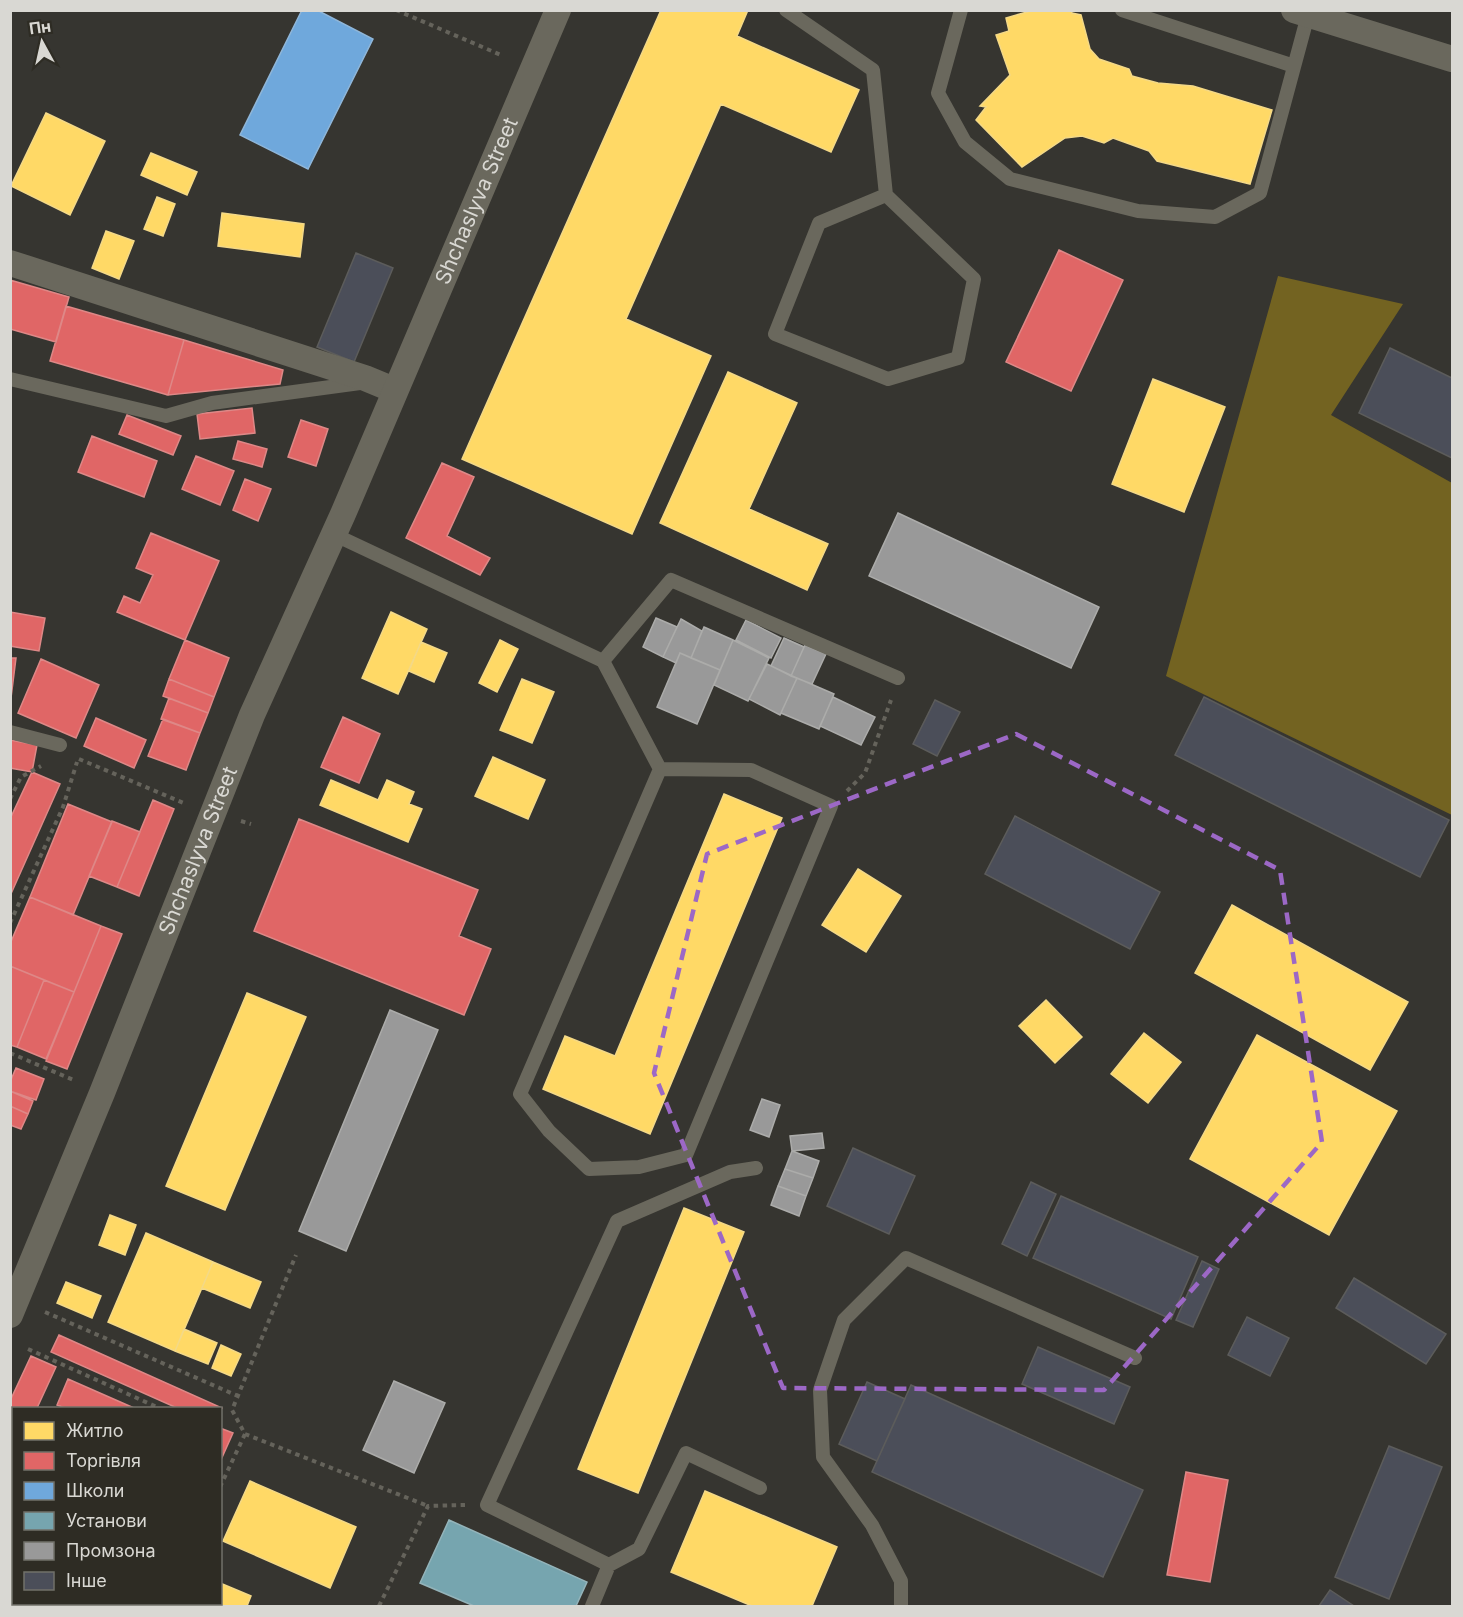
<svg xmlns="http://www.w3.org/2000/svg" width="1463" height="1617" viewBox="0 0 1463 1617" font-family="Inter,sans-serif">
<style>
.forest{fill:#736321}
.homes{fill:#ffd966;stroke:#f4d987;stroke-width:1.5}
.shops{fill:#e06666;stroke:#de8887;stroke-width:1.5}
.schools{fill:#6fa8dc;stroke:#8fb6d9;stroke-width:1.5}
.public{fill:#76a5af;stroke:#94b4ba;stroke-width:1.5}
.industry{fill:#999;stroke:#acacaa;stroke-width:1.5}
.building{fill:#4b4e59;stroke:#5c5c5b;stroke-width:1.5}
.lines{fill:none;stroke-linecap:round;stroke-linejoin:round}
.path{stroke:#65635b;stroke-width:4;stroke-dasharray:4.5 4.5;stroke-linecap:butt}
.service{stroke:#6a685d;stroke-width:14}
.minor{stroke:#6a685d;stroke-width:26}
.primary{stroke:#6d6959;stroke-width:33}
.marked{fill:none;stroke:#9c68c6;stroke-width:4.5;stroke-dasharray:12 8;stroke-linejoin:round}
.labels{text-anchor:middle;stroke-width:6;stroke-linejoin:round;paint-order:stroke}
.street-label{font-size:21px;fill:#d9d8d3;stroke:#2e2c24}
</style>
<rect width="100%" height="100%" fill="#363530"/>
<path class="forest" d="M1278 276 1403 304 1331 415 1452 483V815L1166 676Z"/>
<path class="homes" d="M661 10H748L737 36 859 90 831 152 721 104 626 319 711 356 632 534 462 459Z
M1034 10H1071L1072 13 1081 15 1090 49 1099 59 1129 69 1132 76 1158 83 1193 86 1272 110 1250 184 1157 161 1149 151 1113 138 1104 143 1082 136 1065 138 1022 167 976 120 986 107 980 106 1010 75 996 35 1009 31 1006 18Z
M46 113 105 141 70 215 11 186Z
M151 153 197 172 187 195 141 175Z
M157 197 175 204 163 236 144 229Z
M222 213 304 224 300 257 218 246Z
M106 231 134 241 119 279 92 268Z
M728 372 797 403 749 509 828 544 807 590 660 523Z
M1153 379 1225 407 1184 512 1112 484Z
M391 612 427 629 398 694 362 678Z
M500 640 518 649 497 692 479 683Z
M421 642 447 653 434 682 409 671Z
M522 679 554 692 532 743 500 730Z
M493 757 545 780 528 819 475 796Z
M331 780 378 800 387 780 414 792 409 804 422 809 408 842 320 805Z
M724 794 782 818 650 1134 543 1089 565 1036 615 1056Z
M858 869 901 896 866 952 822 925Z
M1232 905 1408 1002 1370 1070 1195 973Z
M247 993 306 1017 225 1210 166 1186Z
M1046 1000 1082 1037 1055 1063 1019 1026Z
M1144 1033 1181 1062 1148 1103 1111 1074Z
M1257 1035 1397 1111 1329 1235 1190 1159Z
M684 1208 744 1232 638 1493 578 1469Z
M110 1215 136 1225 125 1255 99 1245Z
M146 1233 213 1262 175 1351 108 1322Z
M213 1262 261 1282 250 1308 202 1288Z
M66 1282 101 1296 92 1318 57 1303Z
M184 1329 217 1343 208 1364 175 1351Z
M221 1345 241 1354 231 1376 212 1368Z
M250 1481 356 1527 330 1588 223 1541Z
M705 1491 837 1547 812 1606H752L671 1572Z
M220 1583 251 1596 247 1606H225L218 1604H220Z"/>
<path class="shops" d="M1059 250 1123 280 1071 391 1006 362Z
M10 280 69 297 56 342 10 329Z
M66 306 184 340 168 395 50 361Z
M184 340 283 370 280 384 168 395Z
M252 408 255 433 200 439 197 414Z
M127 415 181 436 173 455 119 434Z
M301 420 328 429 316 466 288 457Z
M92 436 157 461 144 497 78 472Z
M238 441 267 449 262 467 233 459Z
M196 456 234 471 220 505 182 489Z
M442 463 474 477 447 536 490 558 480 575 406 538Z
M245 479 271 489 258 521 233 510Z
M151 533 219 561 185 640 117 612 124 596 140 603 153 575 136 568Z
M10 612 45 618 39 651 10 646Z
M185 640 229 658 214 697 169 679Z
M10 658H16L10 706Z
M41 659 99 685 76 738 18 713Z
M169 679 214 697 208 713 163 696Z
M169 698 208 713 200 733 161 719Z
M343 717 380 734 359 783 321 767Z
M96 718 146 740 134 768 84 746Z
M163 719 200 733 186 770 148 756Z
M10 740 37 745 32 772 10 768Z
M32 772 60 784 10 896V819Z
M153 800 174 809 139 896 117 887Z
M68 804 112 822 73 915 30 897Z
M299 819 478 890 459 936 491 949 464 1015 254 931Z
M112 821 140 832 117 887 89 876Z
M30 897 101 926 74 992 10 966V944Z
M101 926 122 934 67 1069 46 1061Z
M10 966 44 980 17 1047 10 1045Z
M44 980 74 992 46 1059 17 1047Z
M16 1068 44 1079 36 1100 10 1091V1082Z
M10 1091 33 1101 28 1114 10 1106Z
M10 1106 28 1114 21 1129 10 1125Z
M59 1335 222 1408 220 1411V1408H177L51 1352Z
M31 1356 56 1367 37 1408H14V1472L10 1471V1401Z
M68 1379 134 1408H65L57 1405Z
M220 1428 233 1433 220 1462Z
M1186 1472 1228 1480 1210 1582 1167 1575Z"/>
<path class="schools" d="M302 10H317L373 39 308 169 240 135Z"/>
<path class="public" d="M449 1520 587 1582 576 1606H474L420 1583Z"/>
<path class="industry" d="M898 513 1099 607 1071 668 869 576Z
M656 618 677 627 663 657 643 647Z
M681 619 702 631 691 658 680 653 676 663 663 657Z
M746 620 781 638 771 658 736 640Z
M704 627 733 640 720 670 691 658Z
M784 638 804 647 791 676 771 666Z
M733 640 769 658 748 701 714 685Z
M805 645 826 654 812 684 791 676Z
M680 653 720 670 697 724 657 707Z
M767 664 797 678 780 715 749 699Z
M797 678 834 694 819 729 781 713Z
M833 697 875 717 861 745 820 726Z
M390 1010 438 1030 346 1251 299 1231Z
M762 1099 780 1105 769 1137 750 1130Z
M822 1133 824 1148 792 1151 790 1136Z
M792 1151 819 1161 813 1178 785 1169Z
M785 1169 813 1178 806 1196 778 1186Z
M778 1186 806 1196 799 1216 771 1205Z
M394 1381 445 1403 414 1473 363 1450Z"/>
<path class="building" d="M356 253 393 268 354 362 317 347Z
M1390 348 1452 378V458L1359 413Z
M1204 697 1449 820 1420 877 1175 755Z
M935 700 960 712 937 756 913 744Z
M1015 816 1160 892 1130 949 985 874Z
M853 1148 915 1176 889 1234 827 1206Z
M1031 1182 1056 1194 1027 1256 1002 1244Z
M1061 1196 1198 1257 1171 1319 1033 1258Z
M1202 1261 1219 1269 1193 1327 1176 1320Z
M1354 1278 1446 1334 1426 1364 1336 1308Z
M1247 1317 1289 1338 1270 1376 1228 1355Z
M1038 1347 1130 1387 1114 1424 1022 1384Z
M867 1382 905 1399 877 1461 839 1444Z
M911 1385 1143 1490 1103 1577 872 1472Z
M1389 1446 1442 1467 1389 1599 1335 1577Z
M1330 1590 1354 1606H1319Z"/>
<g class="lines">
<path class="path" d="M396 10 501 55
M79 759 186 804
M847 791 865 773 891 700
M10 799 21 777 41 766
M241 821 251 824
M10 923 63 807 77 762
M10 1053 76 1081
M45 1312 238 1396
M28 1349 159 1408
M245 1434 428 1506
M220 1487 245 1434 232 1410 296 1255
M379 1606 428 1506 465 1505"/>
<path class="service" d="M786 10 873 70 886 195 974 279 958 358 888 379 775 334 819 223 886 195
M961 10 938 93 965 142 1010 179 1138 211 1215 217 1260 193 1308 15
M1122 10 1294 66
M10 379 166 416 212 403 360 383
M333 534 603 661 671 580 898 678
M603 661 660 769 520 1094 549 1131 589 1169 639 1167 686 1155 831 806 751 770 660 769
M10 732 60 745
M609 1565 639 1549 686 1453 760 1488
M592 1606 609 1565 487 1505 617 1221 730 1172 756 1168
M901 1606V1581L872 1525 823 1457 820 1390 844 1320 906 1258 1135 1358"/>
<g class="minor">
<path d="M1294 10 1452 59"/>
<path d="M10 263 365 378 394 390"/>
<path id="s1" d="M10 1315 102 1093 252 715 343 514 558 10"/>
</g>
<path class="primary" d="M10 1549 14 1550
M123 1604 129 1606"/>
</g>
<path class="marked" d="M1016 734 1280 870 1322 1142 1104 1390 783 1388 654 1073 707 854Z"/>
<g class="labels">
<g class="street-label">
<text dy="7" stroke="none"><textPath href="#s1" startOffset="1208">Shchaslyva Street</textPath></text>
<text dy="7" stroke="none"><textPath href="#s1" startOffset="501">Shchaslyva Street</textPath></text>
</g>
</g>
<rect width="1463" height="1617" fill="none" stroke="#d9d8d3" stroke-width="24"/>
<rect x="12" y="1407" width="210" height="198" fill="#2e2c24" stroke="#72716a" stroke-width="1.5"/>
<rect x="24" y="1422" width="30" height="18" fill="#ffd966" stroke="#72716a" stroke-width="1.5"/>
<text x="66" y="1437" font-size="18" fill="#d9d8d3">Житло</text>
<rect x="24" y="1452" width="30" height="18" fill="#e06666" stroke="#72716a" stroke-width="1.5"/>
<text x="66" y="1467" font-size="18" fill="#d9d8d3">Торгівля</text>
<rect x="24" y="1482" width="30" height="18" fill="#6fa8dc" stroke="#72716a" stroke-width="1.5"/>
<text x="66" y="1497" font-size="18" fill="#d9d8d3">Школи</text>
<rect x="24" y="1512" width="30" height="18" fill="#76a5af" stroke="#72716a" stroke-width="1.5"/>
<text x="66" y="1527" font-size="18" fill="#d9d8d3">Установи</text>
<rect x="24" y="1542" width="30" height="18" fill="#999999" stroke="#72716a" stroke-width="1.5"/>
<text x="66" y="1557" font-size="18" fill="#d9d8d3">Промзона</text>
<rect x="24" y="1572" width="30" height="18" fill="#4b4e59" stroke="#72716a" stroke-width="1.5"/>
<text x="66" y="1587" font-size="18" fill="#d9d8d3">Інше</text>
<g transform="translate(42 42) rotate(352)" stroke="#2e2c24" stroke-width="4.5" paint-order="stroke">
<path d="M0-4.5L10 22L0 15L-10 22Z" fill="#d9d8d3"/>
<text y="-9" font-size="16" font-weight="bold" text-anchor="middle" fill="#d9d8d3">Пн</text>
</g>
</svg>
